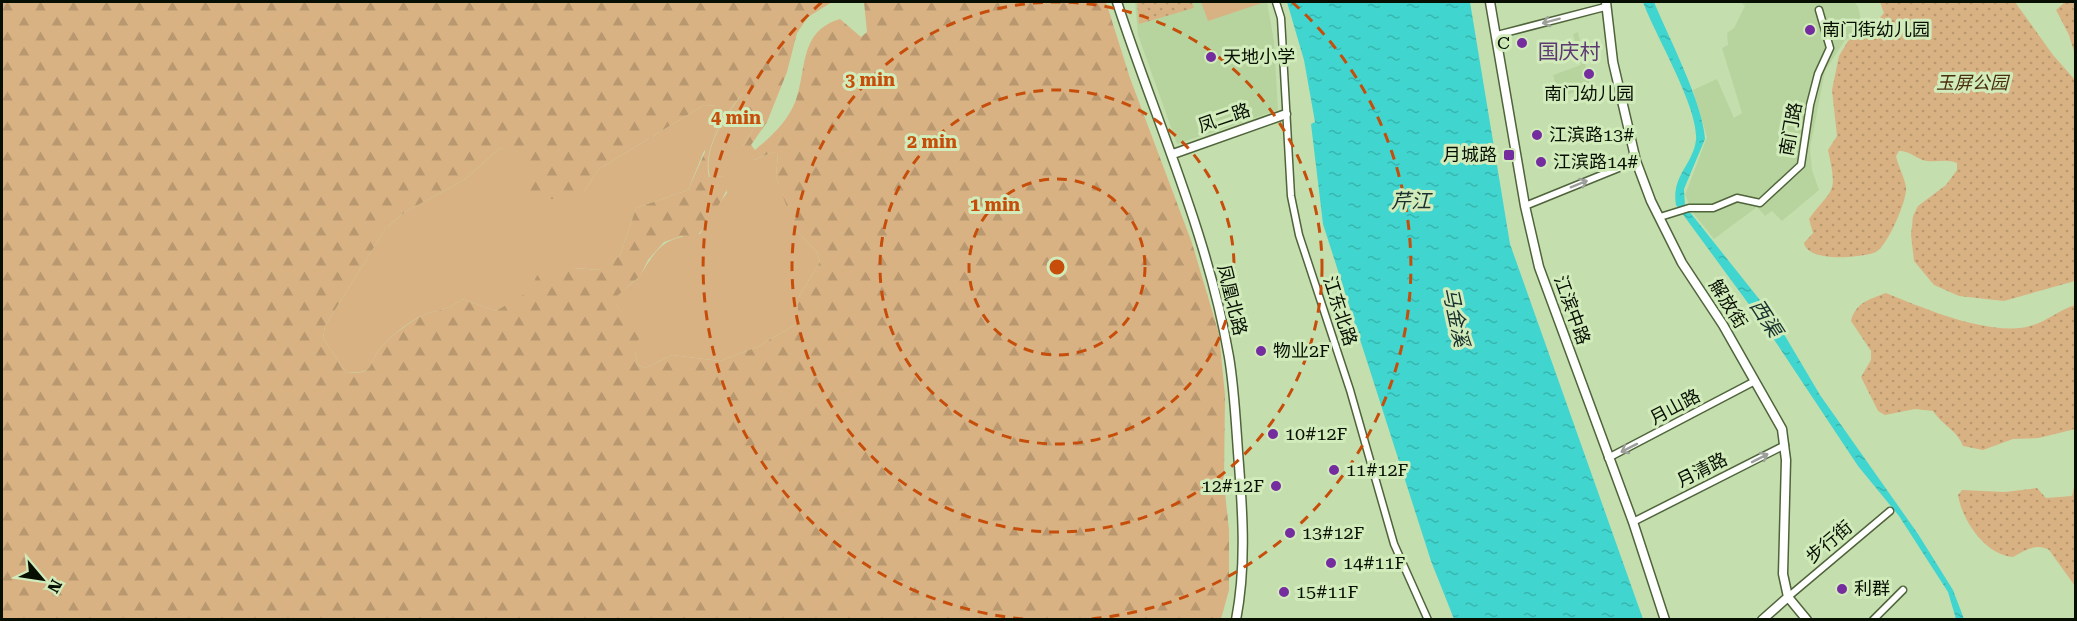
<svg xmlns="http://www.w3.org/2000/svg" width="2077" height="621" viewBox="0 0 2077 621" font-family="'Roboto Serif','Noto Sans SC',serif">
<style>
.built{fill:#b8d49e}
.grass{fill:#d9b284}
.forest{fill:url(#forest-firs);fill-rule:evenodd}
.park{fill:url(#park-dots)}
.water{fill:url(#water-ripples)}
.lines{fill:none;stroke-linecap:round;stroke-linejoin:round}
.street-casing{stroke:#4f643a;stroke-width:9}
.secondary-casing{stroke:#4f643a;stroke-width:11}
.street{stroke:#fff;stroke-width:6}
.secondary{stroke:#fff;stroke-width:8}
.oneway{stroke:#9c9f9a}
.ring{fill:none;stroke:#c64e0a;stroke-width:3;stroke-dasharray:10 8}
.poi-dot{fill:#752c9e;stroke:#d2ebbb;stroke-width:2}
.labels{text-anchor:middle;stroke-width:6;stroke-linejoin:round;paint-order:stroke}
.poi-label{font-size:18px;fill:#070f02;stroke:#d2ebbb;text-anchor:start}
.park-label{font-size:18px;font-style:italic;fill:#492f0c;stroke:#d2ebbb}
.street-label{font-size:18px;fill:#070f02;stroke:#d2ebbb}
.water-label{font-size:20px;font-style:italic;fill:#18302e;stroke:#d2ebbb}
.quarter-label{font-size:21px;fill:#5d3a74;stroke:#d2ebbb}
.centre{fill:#c64e0a;stroke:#d2ebbb;stroke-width:3}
.ring-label{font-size:18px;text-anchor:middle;font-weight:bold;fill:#c64e0a;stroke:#d2ebbb;stroke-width:6;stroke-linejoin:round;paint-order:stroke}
</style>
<defs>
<pattern id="forest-firs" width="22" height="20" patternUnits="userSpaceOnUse" patternTransform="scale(1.5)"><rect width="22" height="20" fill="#d9b284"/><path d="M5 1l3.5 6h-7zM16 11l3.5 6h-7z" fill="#b99870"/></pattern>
<pattern id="park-dots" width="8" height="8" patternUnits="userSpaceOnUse" patternTransform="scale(1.5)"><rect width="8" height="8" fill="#d9b284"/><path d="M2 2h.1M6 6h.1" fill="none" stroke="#b99870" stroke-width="1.8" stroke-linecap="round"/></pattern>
<pattern id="water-ripples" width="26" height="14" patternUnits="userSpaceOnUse" patternTransform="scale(1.5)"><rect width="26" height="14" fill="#40d5ce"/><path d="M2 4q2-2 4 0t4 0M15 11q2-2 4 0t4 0" fill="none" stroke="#37b6af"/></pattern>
</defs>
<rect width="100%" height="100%" fill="#c5deae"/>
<path class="built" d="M1135 2H1267L1274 41 1278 110 1177 144 1138 35Z
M1741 2H1854L1858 6 1863 30 1845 40 1825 71 1810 148 1812 170 1819 190 1782 221 1772 211 1765 216 1757 207 1714 239 1694 214 1685 195 1707 137 1693 90 1717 79 1734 118 1742 113 1722 48 1728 45 1727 33 1734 28 1745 6Z
M1578 32 1590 86 1559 98 1553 75 1581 65 1573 34Z"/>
<path class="grass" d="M1201 2H1261L1262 3 1208 21Z
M742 94 748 97 746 107 755 127 743 145 754 160 773 152 778 153 776 176 796 230 817 252 820 262 798 298V318L795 325 757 347 720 361 672 355 645 368 638 365 635 354 638 338 616 304V297C623 289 635 283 641 274 659 245 664 238 700 234L711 214 727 193 724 176 710 177C702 148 726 116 742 94Z
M704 105 717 106 721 111 715 133 709 139 688 190 636 208 620 255 601 270 574 268 496 311 462 299C448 310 440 309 424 315 412 319 391 336 382 346 367 363 377 375 346 372L323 338 325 326 386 228 405 212 464 180 500 148 584 191 599 169Z"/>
<path class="forest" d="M2 2H832L808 17 797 33 787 72 767 122 751 145 755 150C772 136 788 121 796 100 807 69 799 31 840 19L861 37 867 32 864 2H1106L1130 78 1192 243 1219 334 1225 395 1224 483 1229 530V590L1221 619H2ZM742 94 748 98 738 130 742 132 751 122 755 127 743 145 747 156 754 160 773 152 778 154 776 176 786 205 796 230 817 252 820 262 798 298V318L795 325 757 347 720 361 672 355 645 368 638 365 635 354 639 338 616 304V297L640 276 648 260 664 242 682 236 692 241C704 231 727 194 731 179L724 176 709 177C702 149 725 115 742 94ZM704 105 717 106 721 112 715 133 702 143 705 152 688 190 636 208 620 255 600 270 574 268 538 274 535 279 536 287 496 311 462 299C448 310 440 309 424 315 412 320 391 336 382 346 367 363 376 376 346 372L323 338 325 326 386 228 405 212 464 180 500 148 523 161 530 190 543 199H565L584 191 599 169Z"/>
<path class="park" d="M1137 2H1192L1194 8 1139 24Z
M1880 2H2015L2053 55 2075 80V281L2004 301 1959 296 1934 285 1914 261 1911 235 1913 216 1918 206 1946 185 1957 170V163C1946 159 1938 162 1927 161 1917 160 1910 150 1899 151L1896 156C1898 166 1904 176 1906 187 1908 199 1887 247 1876 252 1861 258 1808 263 1804 243L1813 233 1809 219C1833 186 1838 196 1828 150L1837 136 1832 90 1839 56 1848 41 1875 23 1884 13Z
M2065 2H2075V55L2069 35 2056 10Z
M1886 293C1923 308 1979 332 2020 328 2042 326 2056 311 2075 305V429L2039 438 2013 439 1983 450 1963 446C1957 430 1942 425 1933 411L1915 409 1885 415 1878 411 1861 377 1871 360V351L1851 321C1855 303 1870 299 1886 293Z
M2075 484V586L2049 550C2036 543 2025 550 2013 557 1985 555 1962 520 1958 495L1962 490 2005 492 2037 488 2046 498 2072 496Z"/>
<path class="water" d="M1287 2H1470L1510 244 1643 619H1454L1431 561 1323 224 1311 124 1315 122 1304 60Z
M1643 2H1654C1668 36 1703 103 1705 139L1684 189 1685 206 1775 319 1820 395 1918 534 1953 590 1964 619H1956L1948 592 1899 516 1858 466 1767 329 1676 205C1671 176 1693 165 1696 140 1699 108 1655 35 1643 2Z"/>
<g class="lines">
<defs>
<path id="street" d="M1276 2 1281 18 1291 196 1299 235 1350 390 1394 544 1428 620
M1497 35 1605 7
M1525 206 1636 161
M1660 217 1689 208H1713L1737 198 1760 203 1801 165 1810 105 1818 74 1830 48 1819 10
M1608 458 1755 381
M1633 522 1785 445
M1788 597 1890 511
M1873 620 1903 590"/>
<path id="secondary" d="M1117 2C1155 119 1208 234 1229 357 1235 393 1236 429 1239 465 1243 517 1246 568 1236 620
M1490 2 1525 206 1539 267 1633 522 1665 620
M1606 2 1613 62 1636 161 1651 201 1682 263 1723 325 1782 429 1786 460 1783 574 1788 597 1807 620
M1173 154 1286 114
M1762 620 1788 597"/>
</defs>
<use href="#street" class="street-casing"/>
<use href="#secondary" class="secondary-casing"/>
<use href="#street" class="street"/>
<use href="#secondary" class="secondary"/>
</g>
<defs><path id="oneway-shaft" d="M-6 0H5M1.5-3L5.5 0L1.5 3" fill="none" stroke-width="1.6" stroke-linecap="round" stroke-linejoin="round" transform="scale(1.5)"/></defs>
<g class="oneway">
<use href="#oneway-shaft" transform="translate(1551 21) rotate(165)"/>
<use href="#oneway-shaft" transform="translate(1579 184) rotate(-22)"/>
<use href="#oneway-shaft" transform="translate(1629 448) rotate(153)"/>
<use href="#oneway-shaft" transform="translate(1760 458) rotate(-27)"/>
</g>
<g class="ring">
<circle cx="1057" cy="267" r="88"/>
<circle cx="1057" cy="267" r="177"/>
<circle cx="1057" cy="267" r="265"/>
<path d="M1023 619A354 354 0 0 1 822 2M1292 2A354 354 0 0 1 1091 619"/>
</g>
<g class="poi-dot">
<circle cx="1810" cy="30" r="6"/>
<circle cx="1522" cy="43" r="6"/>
<circle cx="1211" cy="57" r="6"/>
<circle cx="1589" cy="74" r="6"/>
<circle cx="1537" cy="135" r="6"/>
<rect x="1503" y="149" width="12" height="12" rx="3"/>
<circle cx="1541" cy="162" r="6"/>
<circle cx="1261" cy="351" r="6"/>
<circle cx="1273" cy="434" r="6"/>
<circle cx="1334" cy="470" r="6"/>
<circle cx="1276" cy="486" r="6"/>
<circle cx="1290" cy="533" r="6"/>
<circle cx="1331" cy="563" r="6"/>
<circle cx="1842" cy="589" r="6"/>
<circle cx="1284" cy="592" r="6"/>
</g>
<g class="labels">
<g class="poi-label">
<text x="1822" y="36">南门街幼儿园</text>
<text x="1510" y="49" text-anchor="end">C</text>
<text x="1223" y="63">天地小学</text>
<text x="1589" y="100" text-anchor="middle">南门幼儿园</text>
<text x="1549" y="141">江滨路13#</text>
<text x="1497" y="161" text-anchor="end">月城路</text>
<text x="1553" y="168">江滨路14#</text>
<text x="1273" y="357">物业2F</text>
<text x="1285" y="440">10#12F</text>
<text x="1346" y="476">11#12F</text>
<text x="1264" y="492" text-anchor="end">12#12F</text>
<text x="1302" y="539">13#12F</text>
<text x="1343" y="569">14#11F</text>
<text x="1854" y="595">利群</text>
<text x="1296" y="598">15#11F</text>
</g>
<g class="park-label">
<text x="1972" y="89">玉屏公园</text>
</g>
<g class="street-label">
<text transform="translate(1224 118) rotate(-19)" y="6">凤二路</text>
<text transform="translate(1791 129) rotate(-80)" y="6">南门路</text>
<text transform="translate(1232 300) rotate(76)" y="6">凤凰北路</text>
<text transform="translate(1728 304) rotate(58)" y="6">解放街</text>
<text transform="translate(1572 310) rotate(70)" y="6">江滨中路</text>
<text transform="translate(1340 311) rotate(72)" y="6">江东北路</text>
<text transform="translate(1675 407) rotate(-28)" y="6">月山路</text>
<text transform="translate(1702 470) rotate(-27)" y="6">月清路</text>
<text transform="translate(1829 542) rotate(-40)" y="6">步行街</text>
</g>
<g class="water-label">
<text x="1411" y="208">芹江</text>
<text transform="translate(1456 317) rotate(78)" y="7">马金溪</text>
<text transform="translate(1766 318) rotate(57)" y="7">西渠</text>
</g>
<g class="quarter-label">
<text x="1569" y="59">国庆村</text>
</g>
</g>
<circle cx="1057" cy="267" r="9" class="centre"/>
<g class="ring-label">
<text x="870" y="86">3 min</text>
<text x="736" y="124">4 min</text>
<text x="932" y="148">2 min</text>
<text x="995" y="211">1 min</text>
</g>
<rect width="2077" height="621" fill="none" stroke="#070f02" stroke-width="6"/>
<g transform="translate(42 579) rotate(119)" stroke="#d2ebbb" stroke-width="4.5" paint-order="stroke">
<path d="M0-4.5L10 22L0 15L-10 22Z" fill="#070f02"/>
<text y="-9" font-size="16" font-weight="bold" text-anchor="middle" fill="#070f02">N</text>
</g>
</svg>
